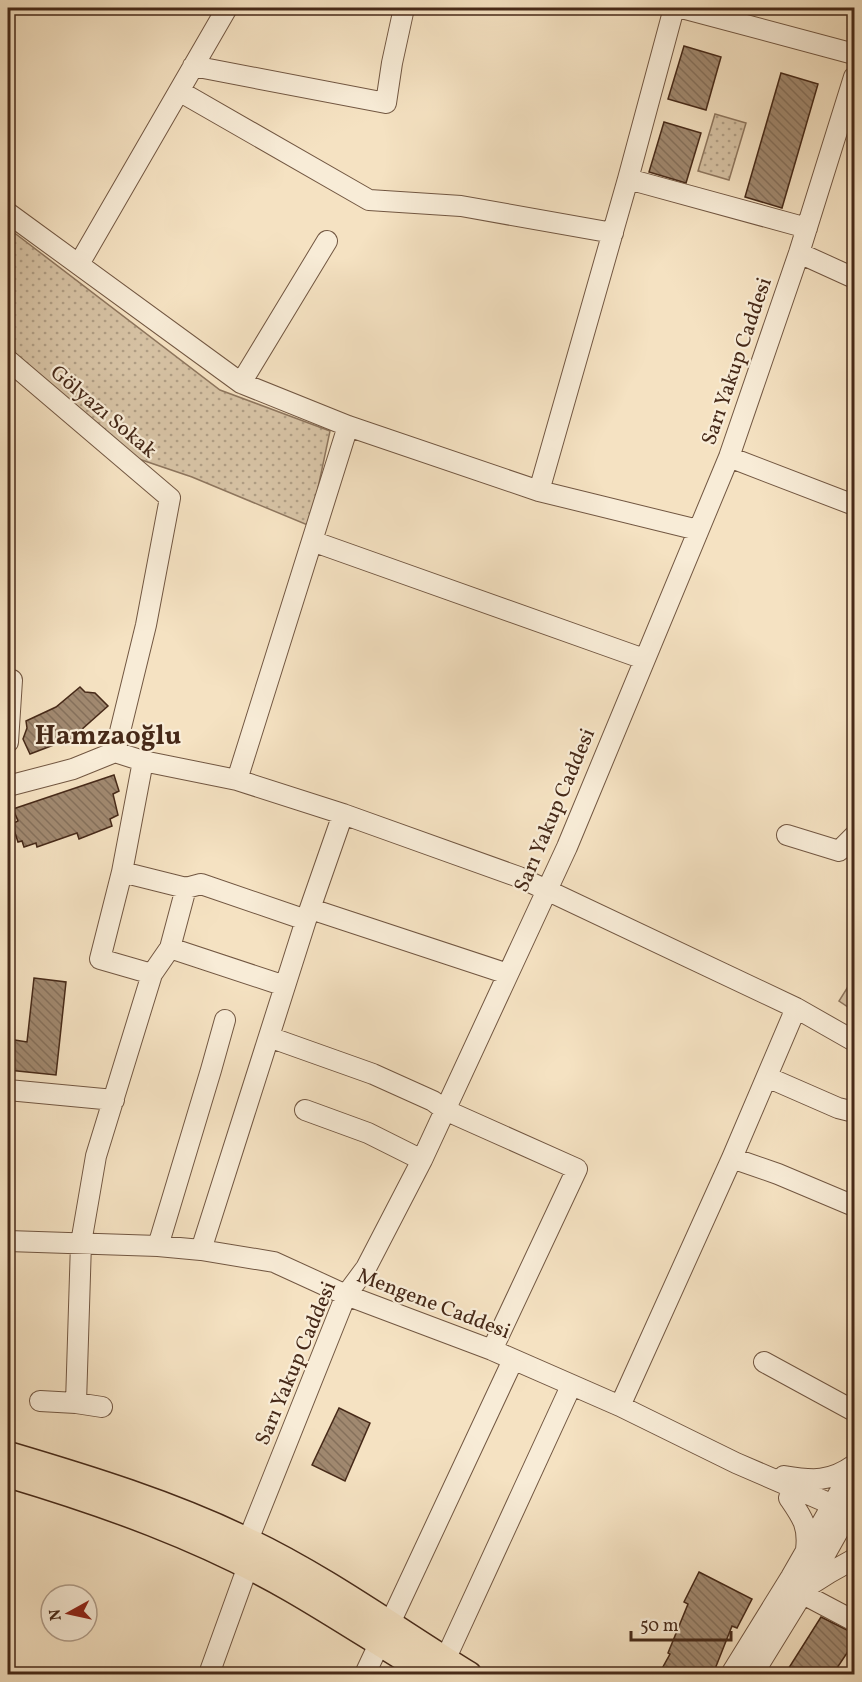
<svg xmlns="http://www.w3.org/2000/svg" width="862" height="1682" viewBox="0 0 862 1682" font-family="Vollkorn,serif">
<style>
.grass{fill:url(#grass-dots);stroke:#8e765e;stroke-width:1.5}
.pitch{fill:#d7c3a5;stroke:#8e765e;stroke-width:1.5}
.building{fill:url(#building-back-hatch);stroke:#462918;stroke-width:1.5}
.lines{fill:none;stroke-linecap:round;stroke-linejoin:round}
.minor-casing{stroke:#725742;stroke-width:22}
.major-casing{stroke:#462918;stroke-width:27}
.minor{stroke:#f8ecd7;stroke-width:20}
.major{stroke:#f5e2c2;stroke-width:24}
.labels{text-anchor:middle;stroke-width:4.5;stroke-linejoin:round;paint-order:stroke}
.street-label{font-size:21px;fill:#462918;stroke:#f8ecd7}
.district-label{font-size:27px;font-weight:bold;fill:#462918;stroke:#f8ecd7}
</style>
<defs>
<pattern id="grass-dots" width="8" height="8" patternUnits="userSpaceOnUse" patternTransform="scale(1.5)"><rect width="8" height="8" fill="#d7c3a5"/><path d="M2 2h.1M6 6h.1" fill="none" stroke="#b09e85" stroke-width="1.8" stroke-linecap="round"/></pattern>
<pattern id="building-back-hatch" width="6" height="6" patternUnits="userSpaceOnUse" patternTransform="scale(1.5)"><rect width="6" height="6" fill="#a18970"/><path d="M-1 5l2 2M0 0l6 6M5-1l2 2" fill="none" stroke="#85705b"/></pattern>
</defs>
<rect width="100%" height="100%" fill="#f5e2c2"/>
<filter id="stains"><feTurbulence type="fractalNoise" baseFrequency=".00333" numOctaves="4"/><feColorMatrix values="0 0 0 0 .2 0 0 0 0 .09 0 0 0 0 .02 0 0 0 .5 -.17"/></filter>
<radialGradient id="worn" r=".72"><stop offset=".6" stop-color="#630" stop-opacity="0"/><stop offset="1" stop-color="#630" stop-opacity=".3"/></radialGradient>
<path class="grass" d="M715 114 746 123 729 180 698 171Z
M8 228 220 390 330 431 310 526 192 477 133 457 8 347Z"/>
<path class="pitch" d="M854 977V1011L839 1001Z"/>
<path class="building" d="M684 46 721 57 706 110 668 99Z
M781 73 818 84 782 208 745 197Z
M664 122 701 133 686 183 649 172Z
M80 687 85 692 95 693 108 706 72 738 30 754 23 739 27 728 26 721 56 707Z
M114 775 119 791 113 794 118 815 110 819 112 826 79 839 77 833 37 847 36 843 24 847 22 841 18 842 12 824 18 821 13 809Z
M34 978 66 982 56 1075 8 1070V1039L27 1042Z
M339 1408 370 1423 345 1481 312 1465Z
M699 1572 752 1599 737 1628 732 1626 713 1674H659L670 1654 668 1653 688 1604 684 1602Z
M821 1617 855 1634V1641L833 1674H785Z"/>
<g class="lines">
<defs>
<path id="minor" d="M682 8 854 54
M193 66 386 103 392 63 404 8
M179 91 369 200 461 206 613 233
M628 179 807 228
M8 213 241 383 348 426 539 491 698 530
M799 253 854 278
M79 264 227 8
M8 360 170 498 146 625 115 752 73 769 8 786
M241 383 327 241
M729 457 854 505
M539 491 628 179 674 8
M312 541 644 659
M8 680H12L8 742
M115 752 143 761 237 780 343 814 519 877 796 1008 854 1041
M143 761 122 872 100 959 152 974
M237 780 348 426
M787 835 839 851 854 836
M122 872 186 888 201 884 306 920
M186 888 170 948 285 986
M311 909 508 974
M269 1037 373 1074 433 1101 445 1110 577 1169 492 1350
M767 1077 838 1108 854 1112
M8 1090 114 1100
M305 1110 368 1133 422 1160
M732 1158 778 1174 854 1206
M8 1241 158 1246 201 1250 274 1262 346 1295 492 1350 620 1406 736 1463 854 1514
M158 1246 211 1070 225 1020
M201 1250 306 920 343 814
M764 1362 854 1411
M40 1401 76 1403
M620 1406 732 1158 796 1008
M102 1407 76 1403 81 1243 96 1156 152 974 170 948
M784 1476C813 1481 830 1482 854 1465
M789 1498C802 1517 809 1526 806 1550
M248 1540 346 1295 366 1268 422 1160 567 847 729 457 799 253 854 77
M810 1585 829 1573 854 1559
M803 1594 854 1621
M390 1623 513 1360
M445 1660 571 1386
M209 1674 248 1566
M365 1674 379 1644
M731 1674 791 1577 854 1467
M753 1674 809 1583 854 1503"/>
<path id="major" d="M8 1454C89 1478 170 1503 247 1540 325 1577 396 1629 469 1674
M8 1475C105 1504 201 1538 290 1589 337 1616 382 1646 429 1674"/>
</defs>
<use href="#minor" class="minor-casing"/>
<use href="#major" class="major-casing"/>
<use href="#minor" class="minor"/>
<use href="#major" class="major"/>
</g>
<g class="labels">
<g class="street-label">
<text transform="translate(736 361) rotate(-71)" y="7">Sarı Yakup Caddesi</text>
<text transform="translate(104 411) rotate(40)" y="7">Gölyazı Sokak</text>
<text transform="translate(554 810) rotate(-67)" y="7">Sarı Yakup Caddesi</text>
<text transform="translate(434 1303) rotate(21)" y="7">Mengene Caddesi</text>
<text transform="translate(295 1363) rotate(-67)" y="7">Sarı Yakup Caddesi</text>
</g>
<g class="district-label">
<text x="108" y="744">Hamzaoğlu</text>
</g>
</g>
<rect width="862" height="1682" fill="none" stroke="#f5e2c2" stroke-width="30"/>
<rect x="9" y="9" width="844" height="1664" fill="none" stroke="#462918" stroke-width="3"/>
<rect x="15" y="15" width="832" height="1652" fill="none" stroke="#462918" stroke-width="1.5"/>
<g transform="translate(69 1613) rotate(262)"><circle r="28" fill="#f8ecd7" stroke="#b19e8b" stroke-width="1.5"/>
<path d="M0-4.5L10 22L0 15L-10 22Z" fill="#8f2418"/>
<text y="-9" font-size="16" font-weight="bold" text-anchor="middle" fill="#462918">N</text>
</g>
<path d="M631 1631v9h100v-9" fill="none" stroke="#462918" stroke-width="3"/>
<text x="640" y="1631" font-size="18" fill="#462918" stroke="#f8ecd7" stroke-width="4.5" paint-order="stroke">50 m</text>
<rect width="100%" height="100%" filter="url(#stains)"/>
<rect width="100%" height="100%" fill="url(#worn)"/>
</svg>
